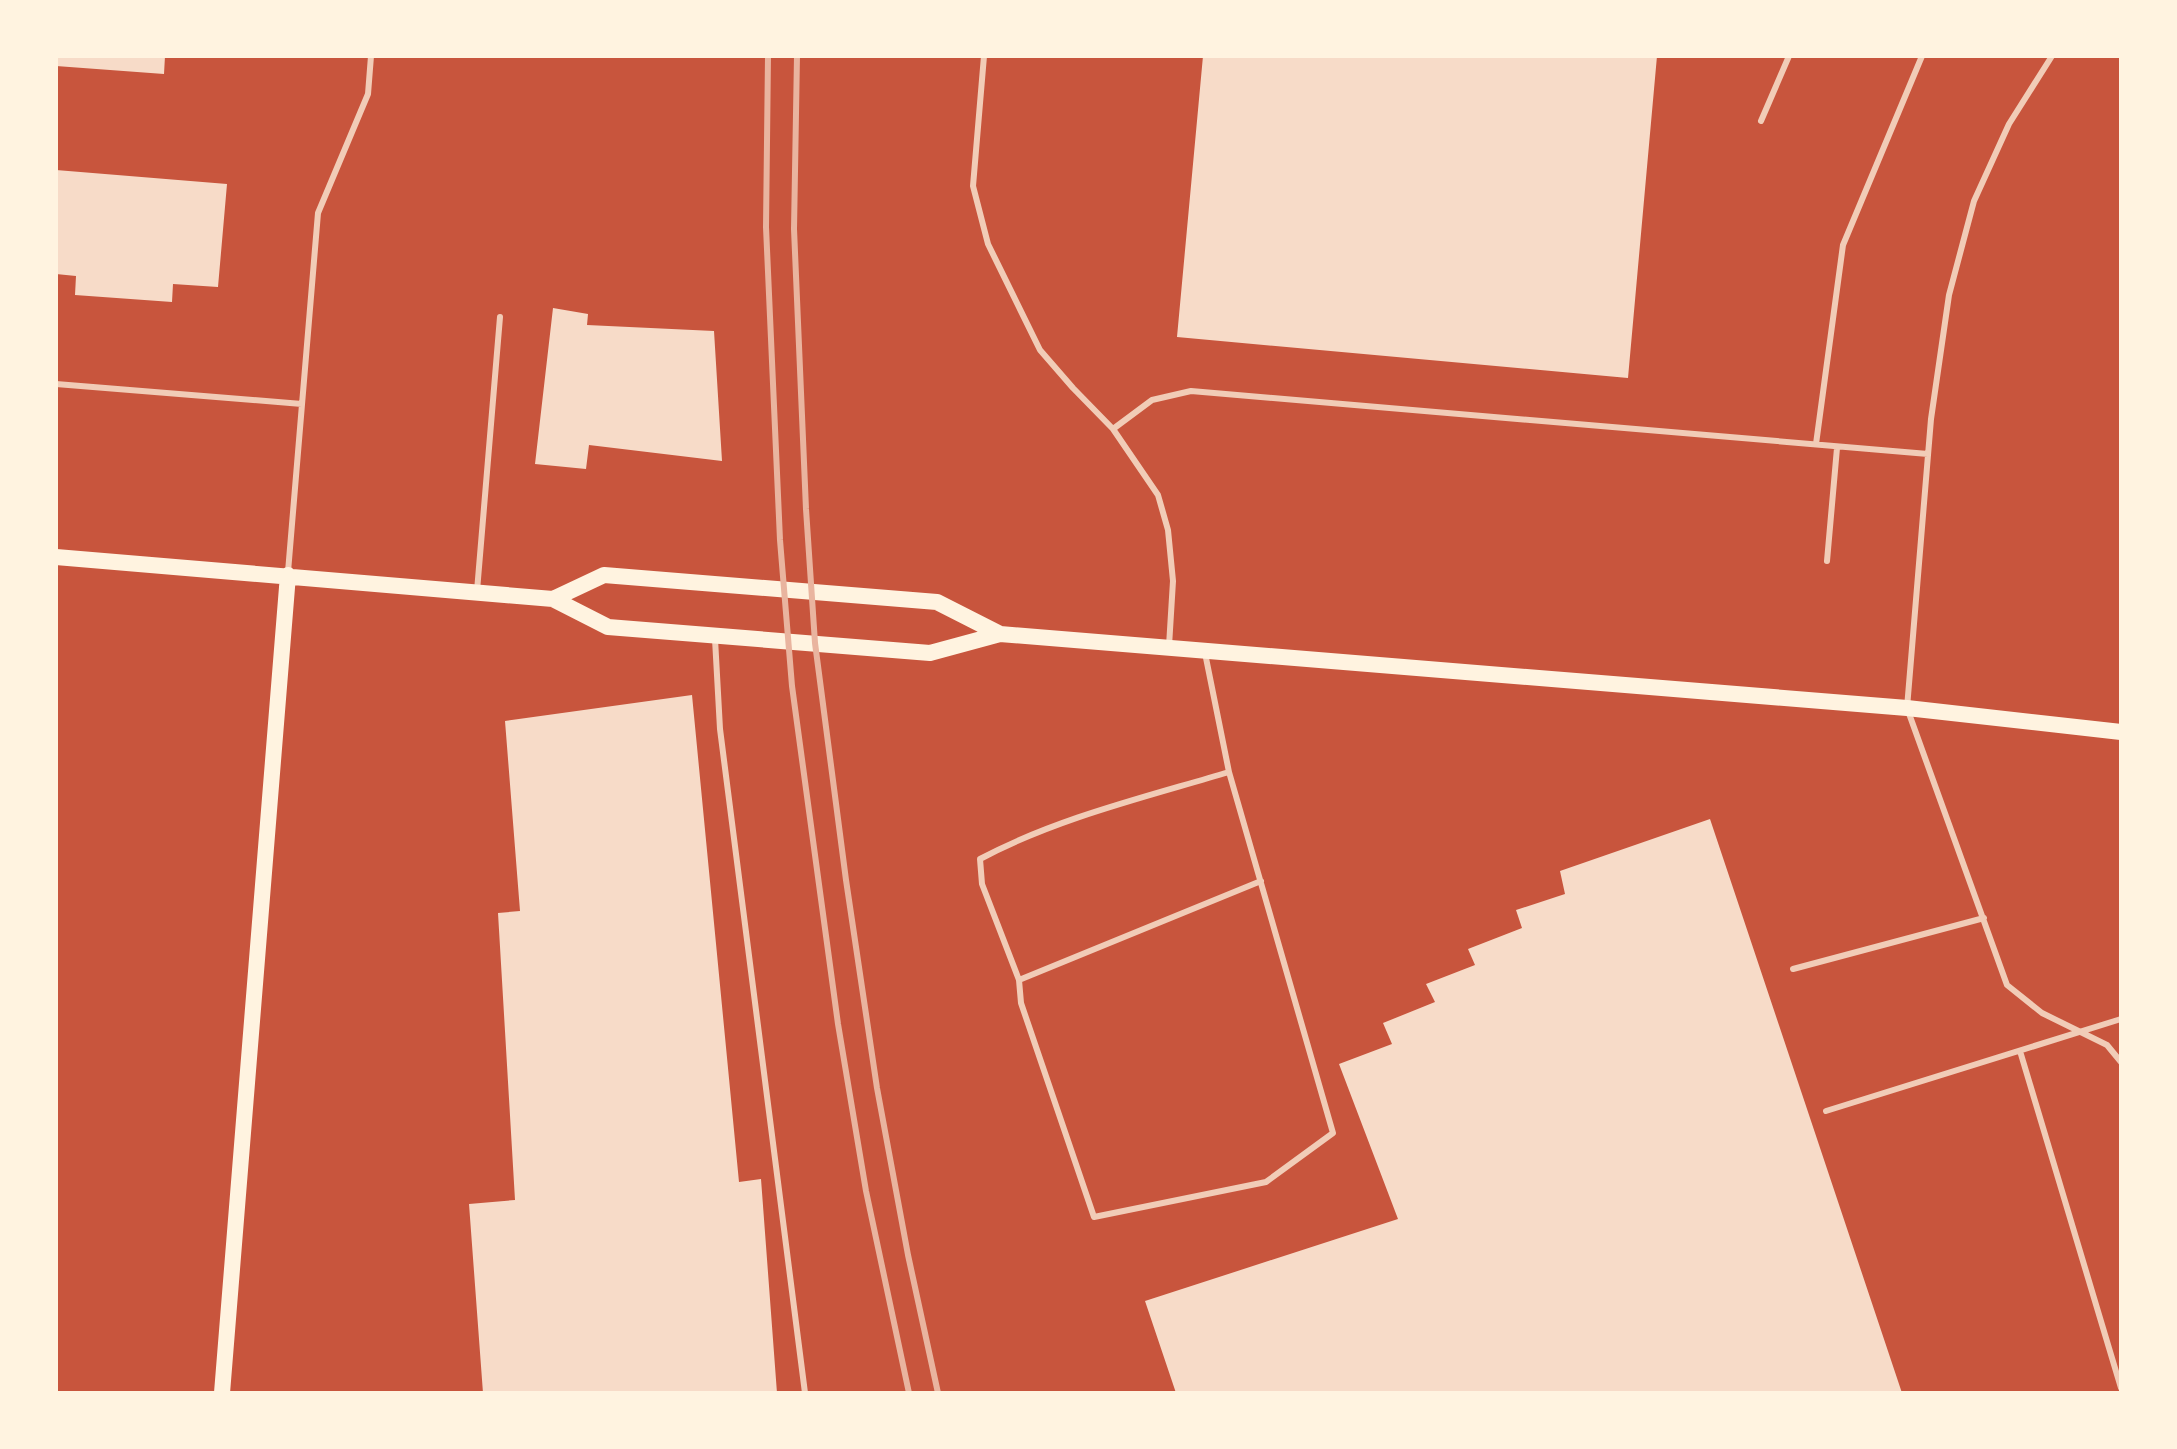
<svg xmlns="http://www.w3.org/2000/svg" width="2177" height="1449" viewBox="0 0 2177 1449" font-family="Arial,sans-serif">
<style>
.building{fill:#f7dbc8}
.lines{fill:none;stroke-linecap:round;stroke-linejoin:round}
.service{stroke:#f1ccb7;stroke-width:6}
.secondary{stroke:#fff3e0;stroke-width:16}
.rail{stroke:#e9b49f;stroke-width:6}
</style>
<rect width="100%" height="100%" fill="#c8553d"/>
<path class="building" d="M56 56H165L164 74 56 66Z
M1203 56H1657L1628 378 1177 337Z
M56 170 227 184 218 287 173 284 172 302 75 295 76 276 56 274Z
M553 308 588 314 587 325 714 331 722 461 589 445 586 469 535 464Z
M692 695 739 1182 761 1179 777 1393H483L469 1204 515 1200 498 913 520 911 505 721Z
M1710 819 1902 1393H1176L1145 1301 1398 1219 1339 1064 1392 1044 1383 1023 1435 1002 1426 984 1475 965 1468 949 1522 928 1516 910 1565 894 1560 871Z"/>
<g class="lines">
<path class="service" d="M984 56 973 186 988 244 1040 350 1073 388 1113 429 1158 495 1168 530 1173 581 1169 646
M2052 56 2009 124 1974 201 1949 295 1931 419 1907 708 2007 985 2042 1013 2107 1045 2121 1062
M1761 121 1789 56
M56 384 302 404
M1113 429 1152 400 1191 391 1928 454
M1816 444 1843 245 1922 56
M1827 561 1837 448
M288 572 318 213 368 94 371 56
M477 591 500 317
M715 639 720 729 805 1393
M1205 653 1229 772 1333 1133 1266 1182 1094 1217 1021 1003 1019 980 1261 881
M1793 969 1984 918
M1019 980 982 884 980 859C1057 818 1146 797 1229 772
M2020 1051 2121 1388
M1826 1111 2121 1019"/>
<path class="secondary" d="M56 557 553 599 608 627 930 653 1000 634 1907 708 2121 732
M553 599 604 575 937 602 1000 634
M222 1393 288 575"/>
<path class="rail" d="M768 56 766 227 780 540 792 686 838 1024 866 1191 909 1393
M797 56 794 229 806 509 815 643 846 880 877 1088 908 1255 938 1393"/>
</g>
<rect width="2177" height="1449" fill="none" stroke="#fff3e0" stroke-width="116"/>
</svg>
